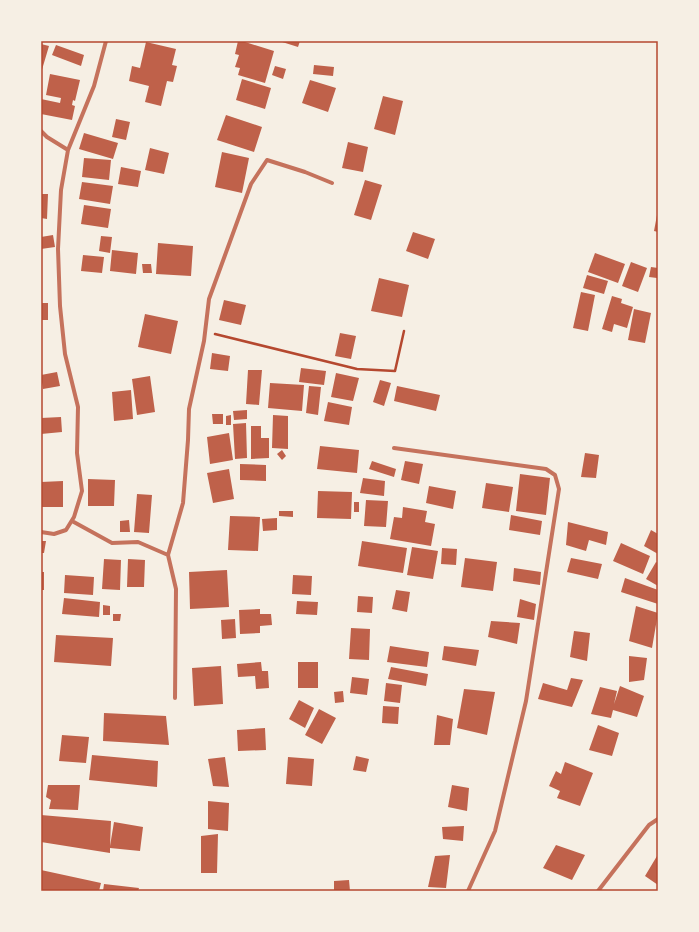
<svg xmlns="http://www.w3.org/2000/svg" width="699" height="932" viewBox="0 0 699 932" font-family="Cabin,sans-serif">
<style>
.building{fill:#bf614a}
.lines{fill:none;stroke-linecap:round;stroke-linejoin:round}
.path{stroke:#b5482f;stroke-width:2.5}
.minor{stroke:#c5725c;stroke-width:4}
.neatline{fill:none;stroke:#b5482f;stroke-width:1.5}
</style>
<rect width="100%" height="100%" fill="#f6efe4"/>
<path class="building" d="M238 41H242L274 51 265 83 238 75 240 68 235 67 239 55 235 54Z
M279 41H300L298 47Z
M146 42 176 49 172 65 177 66 173 82 167 81 161 106 145 102 149 86 129 81 132 66 140 68Z
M41 44 49 46 41 73Z
M56 45 84 55 81 66 52 55Z
M314 65 334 67 333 76 313 74Z
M275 66 286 69 283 79 272 75Z
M50 74 80 80 75 101 73 100 72 105 75 106 72 120 41 114V99L60 103 61 98 46 95Z
M242 79 271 88 265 109 236 100Z
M310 80 336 88 328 112 302 103Z
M383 96 403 101 395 135 374 129Z
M226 115 262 127 254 152 217 140Z
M116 119 130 122 126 140 112 137Z
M84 133 118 143 113 159 79 149Z
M348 142 368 147 363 172 342 168Z
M150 148 169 153 164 174 145 170Z
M222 152 249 158 242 193 215 187Z
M84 158 111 160 109 180 82 177Z
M121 167 141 171 138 187 118 184Z
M365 180 382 185 371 220 354 215Z
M82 182 113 186 110 204 79 199Z
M41 194H48L47 219 41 218Z
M84 205 111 209 108 228 81 224Z
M657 215H658V232L654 231Z
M413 232 435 239 428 259 406 251Z
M53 235 55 247 41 249V237Z
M101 236 112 237 110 253 99 251Z
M158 243 193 246 191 276 156 274Z
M112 250 138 253 136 274 110 271Z
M595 253 625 264 618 283 588 272Z
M83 255 104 257 102 273 81 271Z
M631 262 647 268 638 292 622 286Z
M142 264H151L152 273H143Z
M651 267 658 268 657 278 649 277Z
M587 275 608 281 604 294 583 288Z
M379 278 409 285 402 317 371 311Z
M581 292 595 295 588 331 573 328Z
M612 296 622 299 621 303 633 307 627 328 614 324 612 332 602 329Z
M224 300 246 305 241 325 219 320Z
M41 303H48V320H41Z
M634 309 651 313 645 343 628 340Z
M145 314 178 321 171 354 138 347Z
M340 333 356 336 351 359 335 356Z
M212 353 230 356 228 371 210 369Z
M301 368 326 371 324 385 299 382Z
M248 370H262L259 405 246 404Z
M57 372 60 386 43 389 41 375Z
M336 373 359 378 353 401 331 397Z
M150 376 155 412 137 415 132 379Z
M380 380 391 383 384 406 373 402Z
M270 383 304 385 302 411 268 408Z
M309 386 321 387 318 415 306 413Z
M397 386 440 395 436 411 394 401Z
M131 390 133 419 114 421 112 392Z
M328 402 352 407 349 425 324 421Z
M247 410V419L234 420 233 411Z
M212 414H223V424H213Z
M231 415V425H226V416Z
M273 415 288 416V449L272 448Z
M61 417 62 432 41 434V418Z
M246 423 247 458 235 459 233 424Z
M251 426H261V438H269V458L251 459Z
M229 433 233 460 210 464 207 437Z
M320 446 359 450 357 473 317 469Z
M282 450 286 456 282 460 277 454Z
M585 453 599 455 596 478 581 477Z
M372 461 396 469 394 477 369 469Z
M405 461 423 464 419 484 401 480Z
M240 464 266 465V481L240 480Z
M229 469 234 499 213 503 207 473Z
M520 474 550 478 546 515 516 511Z
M363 478 385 481 384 496 360 493Z
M88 479 115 480 114 506H88Z
M63 481V507H41V482Z
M486 483 513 487 509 512 482 508Z
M429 486 456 491 453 509 426 503Z
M318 491 352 492 351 519 317 518Z
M137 494 152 495 149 533 134 532Z
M366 500 388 501 386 527 364 526Z
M354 502H359V512H354Z
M403 507 427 511 425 522 435 524 431 546 390 539 394 517 402 518Z
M279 511H293V517L279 516Z
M511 515 542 521 540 535 509 530Z
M230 516 260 517 258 551 228 550Z
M277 518V530L263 531 262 519Z
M129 520 130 532H120V521Z
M568 522 608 532 606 545 589 540 586 551 566 545Z
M651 530 658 534V554L644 546Z
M41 541H46L44 553H41Z
M362 541 407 548 403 573 358 566Z
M621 543 650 556 643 574 613 561Z
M412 547 438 551 433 579 407 575Z
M442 548 457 549 456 565 441 564Z
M465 558 497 562 493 591 461 587Z
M571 558 602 564 598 579 567 572Z
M104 559 121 560 120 590 102 589Z
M128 559 145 560 144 587H127Z
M656 562 658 563V586L646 579Z
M514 568 541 572 540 585 513 581Z
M227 570 229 607 190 609 189 572Z
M41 572H44V590H41Z
M65 575 94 577 93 595 64 593Z
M293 575 312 576 311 595 292 594Z
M625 578 658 590V604L621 592Z
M396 590 410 592 407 612 392 609Z
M358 596 373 597 372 613 357 612Z
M64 598 100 602 99 617 62 614Z
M520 599 536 604 534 620 517 617Z
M297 601 318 602 317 615 296 614Z
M103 605 110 606V615H103Z
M636 606 658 613 652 648 629 641Z
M260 609V614H271L272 625 260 626V633L240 634 239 610Z
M113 614H121L120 621H113Z
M235 619 236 638 222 639 221 620Z
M491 621 520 623 517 644 488 637Z
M351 628 370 629 369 660 349 659Z
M574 631 590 633 587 661 570 657Z
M56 635 113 638 111 666 54 662Z
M390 646 429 652 427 667 387 662Z
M444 646 479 650 476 666 442 660Z
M629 656 647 658 644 680 629 682Z
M261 662 262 671H268L269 688 256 689 255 676 238 677 237 664Z
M298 662H318V688H298Z
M221 666 223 704 194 706 192 668Z
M391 667 428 674 426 686 388 679Z
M352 677 369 679 367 695 350 693Z
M571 678 583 680 572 707 538 699 543 683 567 690Z
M386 683 402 685 400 703 384 701Z
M620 686 644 696 637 717 613 710 611 718 591 714 600 687 617 691 614 704Z
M464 689 495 692 487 735 457 728Z
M343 691 344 702 335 703 334 692Z
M299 700 314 708 305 728 289 719Z
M383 706 399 707 398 724 382 723Z
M319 709 336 718 322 744 305 735Z
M104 713 166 716 169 745 103 741Z
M437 715 453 719 450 745H434Z
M598 725 619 733 612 756 589 750Z
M265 728 266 750 238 751 237 730Z
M62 735 89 737 86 763 59 761Z
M92 755 158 761 157 787 89 780Z
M356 756 369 759 366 772 353 770Z
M225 757 229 787 213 786 208 759Z
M288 757 314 759 312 786 286 784Z
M565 762 593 773 580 806 557 798 560 791 549 786 556 771 561 774Z
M48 785H80L78 810 49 809 51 800 46 797Z
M452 785 469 788 467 811 448 807Z
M208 801 229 803 228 831 208 829Z
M41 815 111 821 110 846 114 822 143 827 140 851 110 848V853L41 842Z
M464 826 463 841 443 839 442 827Z
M218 834 217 873H201V836Z
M556 845 585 855 572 880 543 868Z
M450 855 446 888 428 887 435 856Z
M657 856H658V885L645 876Z
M41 870 101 883 99 891H41Z
M349 880 350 891H334V881Z
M104 884 139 888 138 891H103Z"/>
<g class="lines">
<path class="path" d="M215 334 357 369 395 371 404 331"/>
<path class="minor" d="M41 131 47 137 68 150 61 190 58 249 60 306 65 354 78 407 77 453 82 491 74 517 66 530 54 534 41 532
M68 150 94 86 106 41
M394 448 546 469 555 475 559 489 526 701 495 831 468 891
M72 521 112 543 138 542 168 555 176 589 175 698
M168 555 183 503 188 440 189 409 204 341 209 299 251 184 267 160 305 172 332 183
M598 891 649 825 658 819"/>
</g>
<rect width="699" height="932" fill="none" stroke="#f6efe4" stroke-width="84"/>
<rect x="42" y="42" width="615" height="848" class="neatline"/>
</svg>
